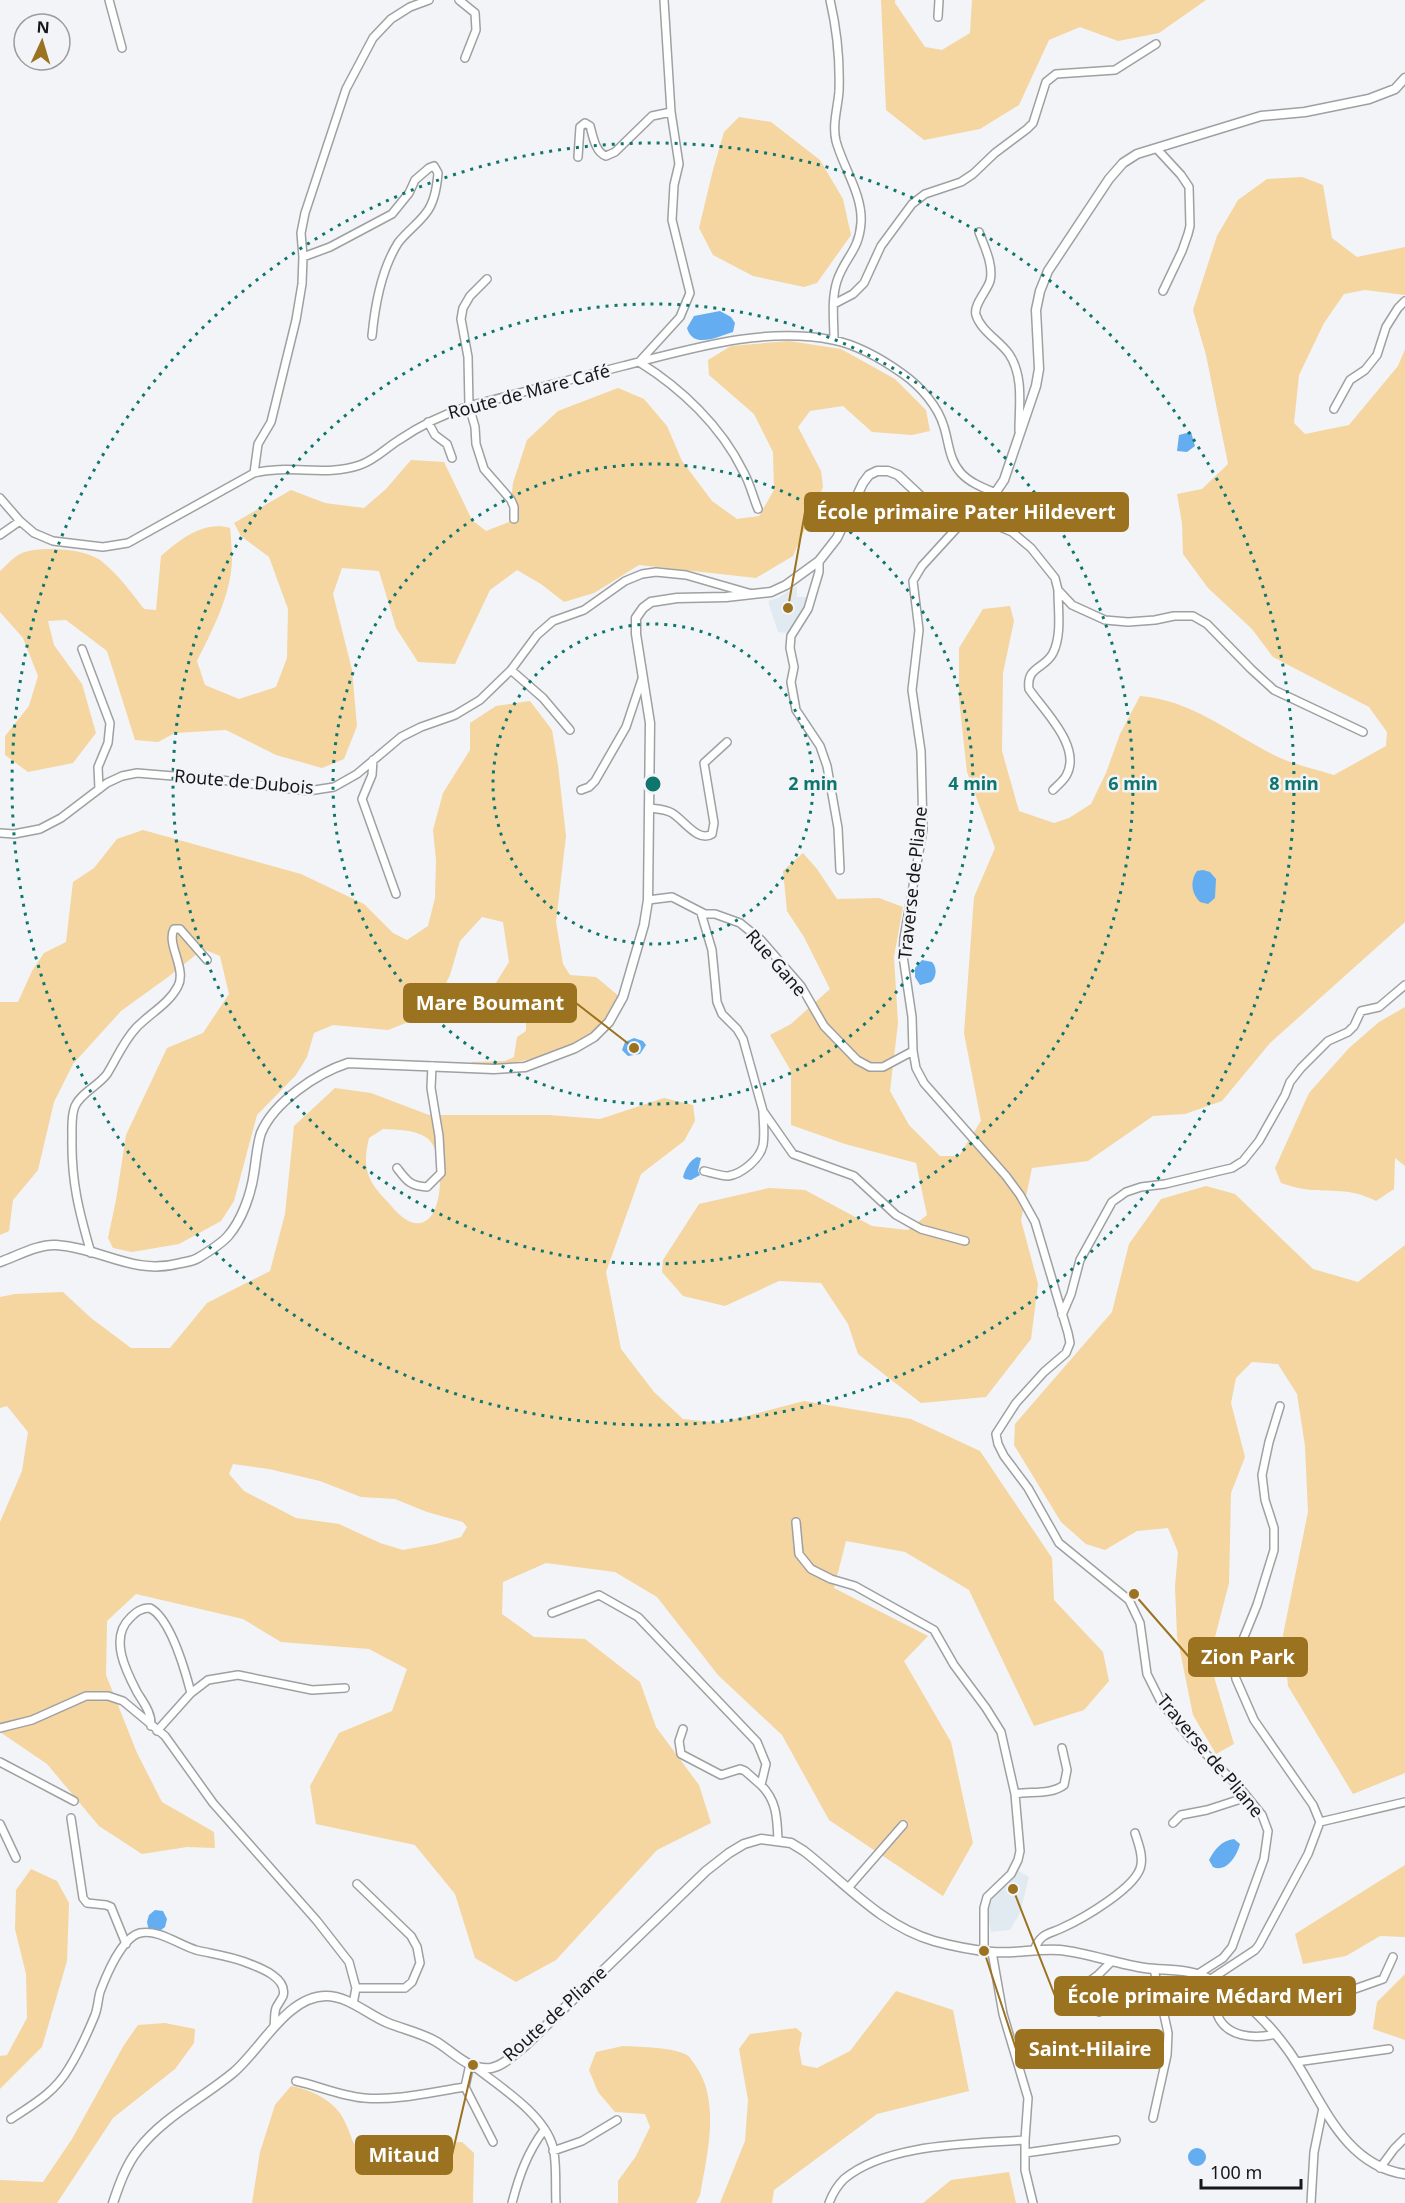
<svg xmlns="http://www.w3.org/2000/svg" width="1405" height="2203" viewBox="0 0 1405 2203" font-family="'Noto Sans',sans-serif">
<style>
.built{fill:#e1e9f1}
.green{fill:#f5d5a0;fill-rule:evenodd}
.water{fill:#64adf0}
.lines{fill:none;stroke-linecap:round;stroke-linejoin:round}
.minor-casing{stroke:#9ea0a2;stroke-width:10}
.tertiary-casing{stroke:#9ea0a2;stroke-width:11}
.minor{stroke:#fff;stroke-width:7}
.tertiary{stroke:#fff;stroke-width:8}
.ring{fill:none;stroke:#0f766e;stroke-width:3;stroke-dasharray:3 6}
.labels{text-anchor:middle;stroke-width:5;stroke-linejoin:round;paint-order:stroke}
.street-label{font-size:18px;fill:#161718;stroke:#f2f4f7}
.centre{fill:#0f766e;stroke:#f2f4f7;stroke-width:3}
.ring-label{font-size:18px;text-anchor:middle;font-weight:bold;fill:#0f766e;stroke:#f2f4f7;stroke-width:5;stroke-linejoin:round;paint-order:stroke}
.leader{fill:none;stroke:#9b721f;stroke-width:2}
.callout-dot{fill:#9b721f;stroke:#f2f4f7;stroke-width:2}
.callout{fill:#9b721f;stroke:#9b721f;stroke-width:2}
.callout-label{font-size:20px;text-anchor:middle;font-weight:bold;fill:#fff}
</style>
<rect width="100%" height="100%" fill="#f2f4f7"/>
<path class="built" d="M797 586V597H808L804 614 790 633 778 632 768 601 778 598Z
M1017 1870 1029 1877 1020 1913 1010 1930 991 1932 987 1911 988 1902Z"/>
<path class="green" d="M881 0H895V3L925 47 942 50 970 33 972 0H1206L1159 33 1118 41 1080 27 1049 40 1019 105 980 129 924 140 886 110Z
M739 117 771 122 820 160 843 199 851 235 817 283 804 287 753 276 713 255 699 228 713 170 724 132Z
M1302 177 1323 185 1332 238 1357 257 1405 247V295L1365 290 1344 294 1324 323 1299 375 1294 423 1305 434 1349 425 1398 366 1405 349V922L1270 1043 1222 1101 1185 1114 1153 1116 1088 1161 1032 1168 1021 1220 1038 1284 1031 1339 986 1397 921 1403 858 1354 848 1324 821 1283 779 1281 725 1306 683 1296 662 1272 663 1260 699 1204 769 1188 805 1190 872 1226 908 1230 927 1215 916 1163 845 1144 791 1125V1071L770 1035 791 1024 830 989 804 937 787 911 783 871 803 853 817 869 837 899 879 898 903 907 894 957 898 1023 890 1091 909 1125 940 1156H959L981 1121 964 1033 974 897 995 848 967 772 959 699V648L983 609 1010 606 1014 621 1003 673 1002 751 1019 811 1054 823 1069 818 1091 804 1106 773 1120 734 1140 696C1192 700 1231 734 1276 756 1294 765 1315 769 1334 775L1386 746 1387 732 1369 707 1273 657 1252 629 1208 588 1183 554 1182 523 1177 494 1202 489 1228 464 1206 355 1193 310 1217 236 1238 200 1267 179Z
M789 341 841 349 895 379 926 410 930 431 912 435 872 432 843 406 810 411 798 427 821 471 823 487 793 556 756 578 639 565 594 593 564 602 541 584 517 570 490 590 455 664 418 662 396 628 379 571 342 568 333 594 352 670 357 726 344 759 322 768 276 755 226 730 175 733 158 742 135 740 107 651 66 620 48 621 54 645 82 684 96 733 73 763 28 772 5 755V736L29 706 38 676 23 638 0 612V571C6 566 14 556 22 553 40 546 83 548 100 560 117 573 131 592 144 609L156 610 161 556C179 540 204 520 230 528 231 538 232 550 232 560 231 595 212 631 197 661L205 685 239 699 276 687 287 658 288 609 269 557 241 536 234 523 291 490 325 503 364 508 386 489 411 460 444 462 472 520 486 531 509 522 513 483 527 440 558 411 618 388 644 399 667 426 682 461 712 501 737 519 759 516 774 490 773 452 754 414 709 375 708 360 731 346Z
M530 701 552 730 558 765 566 836 556 922 563 964 570 975 596 977 620 997C614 1008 607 1022 596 1030 561 1056 514 1066 472 1065V1062L505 1061 514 1057 517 1037 526 1031V1018L499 1008 489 994 509 962 503 922 482 917 460 941 450 975 431 1013 388 1030 333 1025 314 1033 307 1057 296 1075 257 1115 234 1201 221 1221 179 1244 132 1252 113 1248 108 1238 116 1200 126 1135 167 1048 203 1033 229 994 220 956 203 949 168 977 121 1011 73 1064 54 1102 38 1170 13 1200 9 1231 0 1235V1002H18L32 971 44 953 66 942 73 882 94 868 117 839 143 830 301 874 364 904 393 933 407 940 428 926 435 898 436 860 433 830 443 793 470 750V723L496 706Z
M1405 1007V1166L1395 1158 1394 1189 1376 1201C1349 1187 1332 1193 1304 1189 1296 1188 1288 1185 1281 1183L1275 1168 1309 1093 1349 1048 1379 1022Z
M335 1088 371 1093 429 1115H549L600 1119 664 1098 693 1105 695 1121 684 1141 641 1174 606 1272 621 1349 654 1392 683 1419 720 1423 804 1401 911 1419 980 1451 1052 1558 1054 1600 1103 1652 1109 1681 1084 1710 1034 1726 969 1590 905 1552 846 1541 834 1588 928 1636 904 1661 951 1742 973 1843 943 1896 829 1820 782 1735 718 1675 657 1597 615 1572 546 1563 503 1582 502 1614 534 1637 585 1639 640 1682 656 1727 699 1785 711 1823 657 1850 556 1960 516 1982 475 1958 455 1894 415 1845 316 1824 310 1786 339 1733 392 1711 407 1669 369 1649 281 1642 243 1619 136 1594 107 1621 106 1675 137 1753 162 1802 214 1832 215 1848 187 1847 142 1854 99 1826 47 1764 0 1732V1522L22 1471 28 1432 7 1406 0 1408V1297L15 1294 63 1292 91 1318 131 1348H170L207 1303 270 1271 285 1214 294 1126ZM383 1129C398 1130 414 1129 427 1138 446 1151 446 1228 415 1223 402 1221 392 1206 383 1197 365 1178 363 1163 369 1138ZM233 1464 269 1469 320 1481 361 1497 395 1499 427 1512 463 1522 467 1527 461 1537 436 1544 403 1550 380 1543 339 1524 296 1518 244 1491 229 1474Z
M1206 1186 1235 1194 1313 1269 1358 1282 1405 1245V1773L1353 1794 1288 1686 1283 1635 1308 1512 1305 1446 1297 1394 1278 1364 1252 1362 1236 1378 1231 1403 1245 1457 1231 1493 1229 1583 1209 1660 1234 1744 1216 1754 1193 1715 1177 1636 1175 1586 1178 1552 1168 1528 1137 1531 1105 1550 1086 1544 1061 1522 1014 1445 1015 1424 1112 1312 1129 1244 1161 1199Z
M1405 1865V1937L1380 1936 1346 1956 1303 1964 1295 1934Z
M31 1869 57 1881 69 1903 67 1961 42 2047 0 2089V2056L7 2055 27 2018 26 1974 15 1929 16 1890Z
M1405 1974V2040L1373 2029 1377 2002Z
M896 1991 953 2010 969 2091 877 2114 774 2190 772 2203H720L745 2141 748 2100 739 2049 750 2034 796 2028 802 2033 799 2049 802 2065 817 2068 850 2051Z
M165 2023 195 2029 194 2043 175 2069 113 2118 57 2203H0V2180L43 2182 72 2139 124 2045 138 2025Z
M623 2046C641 2047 671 2047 687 2055 690 2057 693 2062 695 2065 721 2100 707 2156 700 2195L696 2203H618V2181L636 2156 650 2127 645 2114 615 2112 598 2092 589 2070 596 2052Z
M291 2086C312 2090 336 2101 345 2122 355 2143 349 2143 369 2157L437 2143 462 2142 474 2153 473 2203H252L260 2152 275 2105Z
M1009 2172 1016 2203H923L951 2180Z"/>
<path class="water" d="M720 311 731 317 735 323 733 332C719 336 693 350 687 328L694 316Z
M1191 432 1195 446 1187 452 1177 451 1179 435Z
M1203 870 1210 872 1216 879 1215 898 1208 904 1200 902C1191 893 1190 881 1197 871Z
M922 960 932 962C937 967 937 977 931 982L920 985 915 977V968Z
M634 1038 643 1041 646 1045 640 1054 628 1056 622 1050 625 1042Z
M697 1157 701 1158 698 1171 700 1175 691 1180 685 1179 683 1177C685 1169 690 1160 697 1157Z
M1234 1839 1240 1844C1237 1856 1226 1873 1213 1867L1209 1860C1215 1849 1221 1841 1234 1839Z
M155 1910 163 1911 167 1919 165 1927 157 1933 149 1931 147 1922 149 1915Z
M1188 2157a9 9 0 1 1 18 0a9 9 0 1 1-18 0Z"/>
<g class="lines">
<defs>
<path id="minor" d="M109 0 122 48
M459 0 475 13 476 30 465 58
M664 0 671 112 679 164 674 185 672 220 690 293 680 317 639 362C681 388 721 426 743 471 750 483 753 497 758 509
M830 0C837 30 840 60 839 91 838 107 832 124 836 141 843 167 863 195 861 223 859 251 845 257 837 281 831 300 834 321 834 340
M938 17 939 0
M1157 149 1181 175 1189 187 1190 226 1188 234 1182 251 1163 291
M578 157 580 127 585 123 590 126C593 136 595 152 606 156L615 152 652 116 671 112
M979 232C984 246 994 265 990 281 987 291 973 305 976 315 981 331 1000 341 1009 354 1024 376 1019 406 1019 431
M303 257 330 247 392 214 409 193 415 180 429 168 434 166 438 173C437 186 435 202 426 213 418 224 406 232 398 243 381 270 375 304 372 336
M487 279 470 296 463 308 461 319 468 357 469 406 475 427 476 444 484 469 511 500 514 507V519
M834 304 853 294 864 283 881 246 912 204 925 194 961 182 973 174 995 153 1027 129 1033 123 1046 82 1056 74 1115 70 1156 44
M1334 409 1350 380 1365 370 1377 355 1386 327 1398 308 1405 301
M428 422 435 435 447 444 452 458
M254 473 258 444 271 422 296 320 302 284 303 257 301 233 305 213 346 89 373 38 391 19 410 7 429 0
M0 498 20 521 34 533 53 541 103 547 128 543 254 473C289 464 326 477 360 465 375 460 386 448 399 440 421 425 444 414 469 406 521 393 572 379 623 366 691 349 763 326 833 340 858 345 882 359 903 374 920 386 938 406 944 427 949 443 949 460 961 473 970 483 984 488 996 493
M0 535 20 521
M819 561V572L808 609 791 636 790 648 794 667 791 682 796 710 820 746 827 766 838 828 840 870
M82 649 110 723 108 743 98 767 99 789
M511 670 543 698 570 730
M373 760 372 775 362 799 396 894
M581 790 589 787 595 781 626 727 642 679
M1053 790C1057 786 1063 781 1066 776 1083 747 1043 710 1029 689 1026 666 1045 669 1053 653 1062 635 1058 610 1058 591
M649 808C657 809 665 809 672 813 684 820 698 843 712 834L714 823 704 763 727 742
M0 833 14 834 40 829 61 818 107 783 122 776 137 773 221 780 308 791 334 787 357 774 401 737 421 727 455 715 480 700 511 670 537 635 553 621 584 610 625 581 642 574 656 572 686 575 752 594
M648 900 672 897 705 914H715L740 923 761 940 801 986 824 1026 857 1060 870 1067H883L913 1051
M701 913 712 950 717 1002 722 1014 737 1029 743 1039 763 1111 793 1154 854 1176 896 1215 921 1229 965 1241
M397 1168C407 1181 410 1186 427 1187L441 1173 439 1136 431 1088 432 1066
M704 1171C712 1173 721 1176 728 1176 742 1174 760 1159 763 1145 765 1134 763 1121 763 1111
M91 1253C79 1212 71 1181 72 1137 72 1127 71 1116 75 1106 81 1093 98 1086 107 1074 117 1058 123 1042 136 1028 149 1014 169 1004 178 986 187 969 166 944 174 929H180L207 960
M1062 1315 1071 1294 1080 1260 1112 1202 1126 1192 1141 1187 1165 1184 1219 1171 1232 1168 1243 1161 1259 1141 1285 1095 1290 1082 1301 1068 1328 1041 1348 1032 1354 1026 1361 1011 1379 1007 1405 985
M796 1522 799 1554 811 1569 831 1579 855 1586 934 1630 954 1665 986 1708 1001 1732 1015 1794 1020 1851 1018 1860 1011 1874 987 1897 984 1908V1951
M552 1613 599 1595 638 1617 757 1742 766 1764 761 1785C777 1801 777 1818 778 1840
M151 1726C152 1713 143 1702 137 1692 126 1671 109 1638 130 1618 136 1612 141 1608 150 1608 171 1619 185 1670 191 1693
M0 1728 32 1720 86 1696H108L123 1701 165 1736 213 1803 317 1921 349 1962 356 1988 353 2004
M683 1729 679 1741 681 1754 721 1775 740 1769 745 1771 761 1785
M157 1731 191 1693 208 1680 238 1675 312 1690 345 1688
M0 1762 74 1801
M1015 1794C1030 1791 1051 1795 1064 1785L1067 1770 1062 1748
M71 1818 83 1898 87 1903 106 1905 111 1907 126 1944
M1320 1822 1405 1802
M1173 1823 1181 1815 1207 1810 1247 1797
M0 1824 16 1858
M848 1888 903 1825
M1034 1950C1041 1933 1047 1935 1062 1928 1082 1919 1138 1887 1141 1865 1143 1854 1138 1843 1135 1833
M992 1952 1003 2014 1028 2098 1025 2140V2170L1033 2203
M1198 1974 1223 1958 1232 1947 1264 1859 1268 1831 1262 1815 1240 1788 1190 1738 1161 1702 1147 1674 1140 1623 1129 1600 1059 1543 1028 1488 1004 1456 998 1444 996 1434 1016 1403 1044 1372 1066 1353 1070 1343 1068 1333 1035 1222 1020 1195 1006 1176 924 1083 916 1068 913 1051 912 1017 903 956 904 938 923 829 921 751 912 690 919 630 913 581 922 566 966 518 993 524 1012 532 1031 548 1055 578 1058 590 1072 605 1105 620 1128 622 1155 620 1174 616H1193L1207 624 1251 669 1274 690 1363 732
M1211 1979 1255 1950 1259 1945 1308 1854 1320 1822 1313 1805 1254 1720 1236 1679 1234 1667 1237 1654 1257 1605 1274 1550V1528L1265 1500 1262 1475 1269 1442 1280 1406
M1219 1985C1217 1994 1214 2005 1217 2014 1226 2038 1255 2039 1276 2034
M356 1988H405L412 1982 420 1963 417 1947 411 1936 357 1884
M1241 1999 1305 1992 1349 1991 1383 1979 1393 1957
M1099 2012 1083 1986 1098 1975 1111 1962
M1296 2062 1389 2049
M470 2064 465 2087 493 2142
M475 2067C500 2087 544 2114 553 2147 557 2164 555 2185 556 2203
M296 2081C319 2086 341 2096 364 2098 397 2101 432 2092 465 2087
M1153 2118 1167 2055 1168 2033 1154 1969
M11 2119C34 2104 55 2092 69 2068 79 2052 88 2032 95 2015 98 2007 98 1999 100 1992 106 1976 122 1937 140 1933 159 1929 179 1945 196 1950 213 1954 229 1956 245 1962 258 1967 288 1977 283 1996 281 2000 278 2004 276 2008 274 2014 275 2020 274 2026
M553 2151 582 2141 617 2120
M1025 2153 1116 2140
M1380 2168 1394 2149 1405 2138
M512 2203C519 2176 527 2153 544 2130
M829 2203C832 2195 838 2185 844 2179 887 2143 971 2144 1025 2140
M1311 2203 1314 2152 1323 2108"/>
<path id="tertiary" d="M0 1262C17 1256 38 1244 56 1245 102 1248 133 1276 181 1263 187 1262 193 1261 198 1258 208 1252 221 1244 228 1236 242 1220 251 1194 254 1173 256 1161 257 1145 261 1133 274 1102 317 1073 348 1063L494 1069 525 1067 575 1048 594 1037 609 1022 623 997 644 925 648 900 650 723 636 634V618L643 608 651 602 677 598 726 597 771 592 786 585 819 561 837 538 863 483 869 475 877 471H888L898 475 931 506 941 512 966 518 975 515 985 508 1004 480 1036 386 1039 369 1036 310 1040 291 1048 271 1109 179 1123 163 1137 154 1261 116 1305 112 1369 99 1395 89 1405 78
M113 2203C119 2185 126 2165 138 2150 163 2117 203 2098 234 2072 261 2049 287 1996 326 1996 349 1996 368 2015 388 2023 403 2029 421 2033 435 2041 453 2051 468 2071 491 2068 504 2066 515 2053 525 2046L706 1871 729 1853 744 1844 761 1839 791 1843 804 1851C845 1883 882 1926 934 1941 952 1946 973 1950 992 1952 1015 1954 1038 1948 1060 1950 1088 1953 1117 1964 1145 1968 1168 1971 1190 1968 1211 1980 1243 1997 1267 2021 1288 2050 1321 2096 1341 2165 1405 2174"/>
</defs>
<use href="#minor" class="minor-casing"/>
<use href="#tertiary" class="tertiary-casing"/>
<use href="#minor" class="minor"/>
<use href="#tertiary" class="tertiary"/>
</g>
<g class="ring">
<circle cx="653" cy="784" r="160"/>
<circle cx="653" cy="784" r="320"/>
<circle cx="653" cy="784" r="480"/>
<circle cx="653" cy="784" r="641"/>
</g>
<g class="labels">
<g class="street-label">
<text transform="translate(529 392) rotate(-15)" y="6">Route de Mare Café</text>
<text transform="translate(244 782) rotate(5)" y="6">Route de Dubois</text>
<text transform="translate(913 883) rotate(-84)" y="6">Traverse de Pliane</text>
<text transform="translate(776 963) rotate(49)" y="6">Rue Gane</text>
<text transform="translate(1210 1756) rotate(50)" y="6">Traverse de Pliane</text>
<text transform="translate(555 2014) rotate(-42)" y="6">Route de Pliane</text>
</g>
</g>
<circle cx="653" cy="784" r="9" class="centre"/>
<g class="ring-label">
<text x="813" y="790">2 min</text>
<text x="973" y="790">4 min</text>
<text x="1133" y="790">6 min</text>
<text x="1294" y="790">8 min</text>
</g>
<path class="leader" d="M788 608L805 512M634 1048L576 1003M1134 1594L1189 1657M1013 1889L1055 1996M984 1951L1016 2049M473 2065L452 2155"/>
<g class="callout-dot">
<circle cx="788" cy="608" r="6"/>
<circle cx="634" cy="1048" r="6"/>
<circle cx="1134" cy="1594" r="6"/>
<circle cx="1013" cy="1889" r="6"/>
<circle cx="984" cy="1951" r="6"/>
<circle cx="473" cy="2065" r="6"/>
</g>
<g class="callout">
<rect x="805" y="493" width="323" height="38" rx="6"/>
<rect x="404" y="984" width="172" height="38" rx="6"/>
<rect x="1189" y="1638" width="118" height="38" rx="6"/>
<rect x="1055" y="1977" width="300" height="38" rx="6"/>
<rect x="1016" y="2030" width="147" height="38" rx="6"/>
<rect x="356" y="2136" width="96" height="38" rx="6"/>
</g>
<g class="callout-label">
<text x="966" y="519">École primaire Pater Hildevert</text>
<text x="490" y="1010">Mare Boumant</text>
<text x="1248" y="1664">Zion Park</text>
<text x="1205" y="2003">École primaire Médard Meri</text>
<text x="1090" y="2056">Saint-Hilaire</text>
<text x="404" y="2162">Mitaud</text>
</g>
<g transform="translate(42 42) rotate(4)"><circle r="28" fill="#f2f4f7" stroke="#9a9c9e" stroke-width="1.5"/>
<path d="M0-4.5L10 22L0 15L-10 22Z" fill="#9b721f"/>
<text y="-9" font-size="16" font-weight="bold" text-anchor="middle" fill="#161718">N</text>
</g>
<path d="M1201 2179v9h100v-9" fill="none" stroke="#161718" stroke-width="3"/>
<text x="1210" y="2179" font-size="18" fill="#161718" stroke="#f2f4f7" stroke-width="4.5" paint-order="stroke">100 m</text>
</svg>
